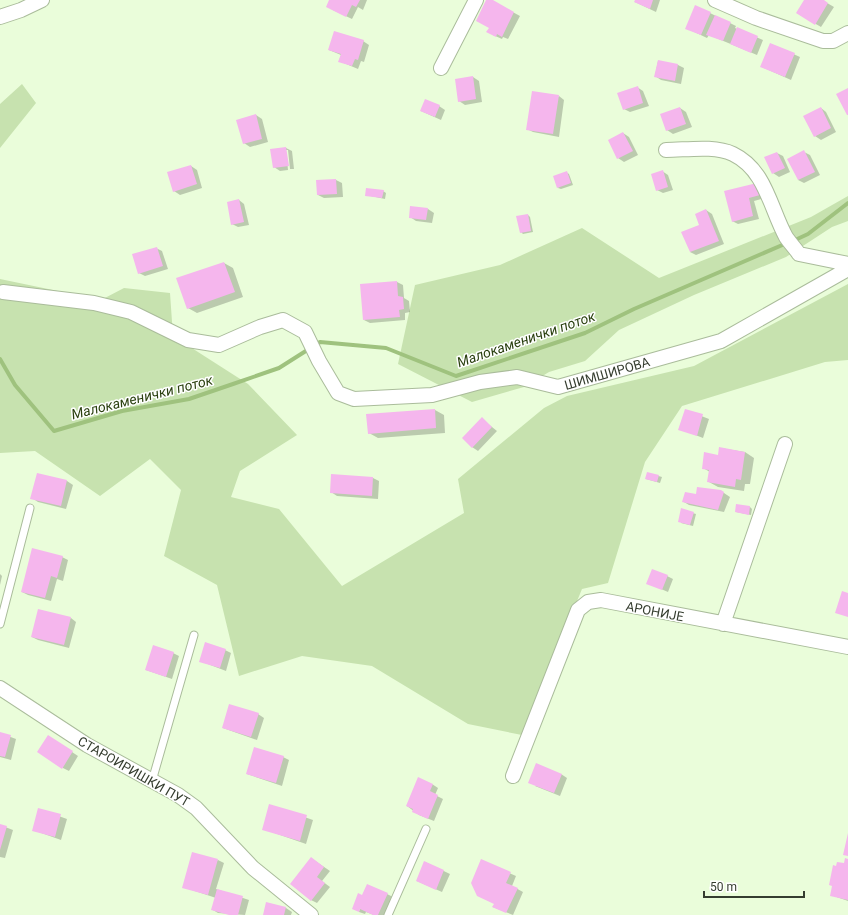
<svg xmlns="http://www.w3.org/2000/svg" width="848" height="915" viewBox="0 0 848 915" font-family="Roboto,sans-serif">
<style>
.green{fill:#c7e2af}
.shadow{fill:#0003}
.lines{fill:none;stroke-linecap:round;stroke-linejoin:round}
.stream{stroke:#9fc27e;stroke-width:4}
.building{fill:#f5b6ed}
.lane-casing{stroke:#aabc9b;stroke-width:9}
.street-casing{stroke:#aabc9b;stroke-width:16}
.lane{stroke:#fff;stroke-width:7}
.street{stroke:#fff;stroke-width:14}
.labels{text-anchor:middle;stroke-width:3;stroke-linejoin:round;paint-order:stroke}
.street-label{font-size:13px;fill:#353d2f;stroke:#fff}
.water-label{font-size:14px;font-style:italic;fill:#2a400f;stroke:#fff}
</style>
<rect width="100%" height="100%" fill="#eafdda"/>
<path class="green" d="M22 84 36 103 0 148V104Z
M848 196V221L832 227 786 257 694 295 619 330 585 361 549 372 524 387 472 402 398 364 415 285 500 265 582 228 659 278 811 217Z
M0 279 101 300 124 288 170 293 173 336 248 384 297 435 240 471 231 497 279 509 342 586 464 513 458 479 544 408 567 396 694 366 848 284V360L825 362 682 406 645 462 608 583 582 589 522 735 468 724 372 666 302 656 239 676 217 585 164 556 181 490 150 459 100 496 35 451 0 453Z"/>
<path class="shadow" d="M330 0H367L363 10 358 7 352 19 333 10Z
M487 0H491L520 16 508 39 503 37 502 39 493 35 490 28Z
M636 0H660L656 12 635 2Z
M805 0H822L834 7 821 27 797 13Z
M710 13 736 26 735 28 763 40 757 55 709 35 707 38 686 28Z
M363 41 369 45 364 62 361 61 358 69 339 61 341 55 329 50Z
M771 44 800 57 791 80 762 67Z
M658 61 678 65 684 68 681 84 661 80 655 76Z
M473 77 479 81 482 102 465 105 459 101Z
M637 87 643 91 649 106 630 112 624 109Z
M559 96 564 100 559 137 533 132 527 129Z
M439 106 445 110 441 120 421 111Z
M680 108 686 112 692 127 673 134 667 130Z
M821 108 826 112 836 132 821 140 815 136Z
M256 115 262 119 268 142 250 147 244 143Z
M623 133 629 137 638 155 624 162 618 158Z
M286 148 292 151 294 169H290L288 150H286L288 170 280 171 274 167Z
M804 152 810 155 820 175 804 183 798 180Z
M777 153 783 156 790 172 779 177 773 173Z
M191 166 197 170 202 188 180 195 174 191Z
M662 171 668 175 673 190 663 193 657 190Z
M566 172 569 174 573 185 561 189 558 188Z
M336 180 342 183 343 197 324 198 318 195 317 181Z
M757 184 765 198 754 201 759 219 738 224 732 221Z
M383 191 386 193 385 199 366 195Z
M239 200 244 204 249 225 238 227 232 224Z
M428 209 434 213 432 223 416 221 410 217Z
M706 210 712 214 724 244 696 255 690 252Z
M528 215 530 217 533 232 523 234 521 232Z
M156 248 162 251 168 269 145 276 139 273Z
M224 263 233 268 243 297 197 313 188 308Z
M397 282 403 285 404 298 409 301 410 312 405 313V320L370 323 364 320Z
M435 410 444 415 445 433 378 438 369 433Z
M686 410 709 419 703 438 680 429Z
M482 419 497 431 478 451 472 447Z
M720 448 745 452 754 458 750 484H745L744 491 718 487 709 482 710 472 703 468 719 456Z
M648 473 662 477 660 483 646 479Z
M38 474 67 481 73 485 66 509 38 502 32 498Z
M373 478 379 481 378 499 337 496 331 492Z
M721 491 730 497 724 512 689 505 684 502 696 495Z
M750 507 752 509 751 515 736 512Z
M682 510 696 514 693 526 681 523Z
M62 557 68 560 63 581 57 579 51 601 28 595 22 592Z
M0 574 2 576 0 585Z
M667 576 673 579 668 592 647 583Z
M71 618 76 622 69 648 38 640 32 637Z
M225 650 231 653 226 671 200 661Z
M173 653 179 656 172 679 146 670Z
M258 714 264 718 257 740 223 728Z
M0 733 16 739 11 760 0 757Z
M54 740 78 756 69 771 63 768Z
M283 757 289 760 282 786 247 774Z
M561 774 567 778 560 796 535 786Z
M432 784 438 788 435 795 443 799 434 821 419 815 407 806Z
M270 805 313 820 306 844 263 829Z
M39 809 67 819 61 840 33 830Z
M0 825 13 830 5 858 0 857Z
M311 858 330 871 322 881 330 887 317 903 311 900Z
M218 860 224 863 216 889 249 900 245 915 218 913 213 910 216 898 183 887Z
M848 860V901L831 895Z
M482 861 516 876 512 886 523 892 513 915 493 907 495 904Z
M425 862 450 874 442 892 417 881Z
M387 894 393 897 385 915H374L366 912 365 914 359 912 363 896Z
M267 903 286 908 292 912 291 915H264Z"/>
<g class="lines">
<path class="stream" d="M793 241 808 234 848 203
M0 359 15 385 54 431 122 411 189 399 233 384 279 368 320 342 386 348 456 376 585 333 634 309 787 243"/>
</g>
<path class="building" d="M329 0H360L356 7 352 5 346 17 326 7Z
M486 0H493L514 12 502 37 497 34 496 37 486 32 489 28 476 21Z
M635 0H653L650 9 634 2Z
M804 0H824L828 3 815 25 796 13Z
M695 5 711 12 701 35 685 29Z
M715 15 731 22 723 41 706 35Z
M737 27 758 36 751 53 730 44Z
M334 31 364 40 358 60 355 59 352 66 338 62 341 54 328 50Z
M770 43 795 53 785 77 760 67Z
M658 60 678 64 675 81 654 77Z
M473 76 476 99 458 102 455 79Z
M638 86 643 103 623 110 617 93Z
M848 88V115H847L836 94Z
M532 91 559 95 553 134 526 130Z
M425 99 440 105 435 117 420 111Z
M680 107 686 124 666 131 660 114Z
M821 107 831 128 814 137 803 116Z
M256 114 262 139 243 144 236 120Z
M623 132 633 151 617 159 608 140Z
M286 147 289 166 273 168 270 149Z
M804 150 815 172 798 180 787 159Z
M777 152 785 168 772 174 764 157Z
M191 165 197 184 173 192 167 172Z
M663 170 668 187 656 191 651 174Z
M567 171 571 183 557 188 553 176Z
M336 179 337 194 317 195 316 180Z
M757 183 760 195 749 198 753 216 732 222 724 191Z
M366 188 384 190 382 198 365 196Z
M239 199 244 222 231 225 227 202Z
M410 206 428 208 426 220 409 218Z
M706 209 719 241 690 252 681 232 699 225 695 214Z
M528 214 531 231 520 233 516 216Z
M157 247 163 266 138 274 132 254Z
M224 262 235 292 187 309 176 278Z
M397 281 398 296 403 297 404 309 399 310 400 317 363 320 360 284Z
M435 409 436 428 368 434 366 414Z
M685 409 703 414 697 436 678 430Z
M482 417 492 427 472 448 462 438Z
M719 447 745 452 741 480 736 479 735 487 707 482 709 470 702 469 704 452 718 455Z
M647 472 659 475 657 482 645 479Z
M37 473 67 480 61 506 30 499Z
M331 474 373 477 372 496 330 493Z
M697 487 721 490 724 492 718 510 682 502 685 492 696 494Z
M736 504 750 506 749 515 735 512Z
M681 508 694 512 690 525 678 522Z
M32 548 63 556 57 578 51 576 45 598 21 592Z
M652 569 668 575 662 590 646 584Z
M842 591 848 593V617L835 613Z
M38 609 71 617 64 645 31 637Z
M205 642 226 649 220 668 199 662Z
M153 645 174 652 166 677 145 670Z
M229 704 259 713 251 737 222 728Z
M0 732 11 735 5 757 0 756Z
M48 735 73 751 62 769 37 752Z
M254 747 284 756 276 783 246 774Z
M536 763 562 774 554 793 528 783Z
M418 777 433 784 430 791 438 795 428 819 412 812 413 809 406 806Z
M269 804 307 815 300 841 262 830Z
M38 808 61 814 55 837 32 831Z
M0 824 7 826 0 850Z
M848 833V856L843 855Z
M192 852 218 859 208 895 182 888Z
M311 857 324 867 317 877 325 883 311 901 290 884Z
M845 858 848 859V900L830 896 832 886 829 885 833 865 836 866 837 862 844 863Z
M481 859 511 872 506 883 518 888 506 913 492 907 494 904 477 896 471 883Z
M424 861 444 870 436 890 416 881Z
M367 884 388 893 378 915H373L360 909 359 912 352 909 358 893 362 895Z
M217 889 243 896 238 915H229L211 910Z
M266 902 286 907 284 915H263Z"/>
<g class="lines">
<defs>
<path id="lane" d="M0 624 30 508
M152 781 194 635
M388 915 426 829"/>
<path id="street" d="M715 0 756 18 823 41H833L848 33
M0 17 21 10 42 0
M441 68 476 0
M666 150C686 150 714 145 733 154 766 170 770 208 786 237 790 243 795 248 799 254L848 264
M3 292 94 303 131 312 188 340 219 345 260 327 283 320 305 332 319 361 338 393 354 399 432 395 480 382 517 377 558 387 721 341 848 269
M723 624 785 444
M0 688 87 745 178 795 196 808 253 868 311 915
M513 776 578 610 588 602 601 600 848 647"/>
</defs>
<use href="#lane" class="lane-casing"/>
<use href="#street" class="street-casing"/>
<use href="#lane" class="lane"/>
<use href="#street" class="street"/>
</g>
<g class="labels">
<g class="street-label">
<text transform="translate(607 373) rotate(-16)" y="5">ШИМШИРОВА</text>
<text transform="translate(655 611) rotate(11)" y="5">АРОНИЈЕ</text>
<text transform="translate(134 771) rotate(30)" y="5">СТАРОИРИШКИ ПУТ</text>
</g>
<g class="water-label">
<text transform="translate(526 339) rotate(-19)" y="5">Малокаменички поток</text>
<text transform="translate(142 397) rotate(-14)" y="5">Малокаменички поток</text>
</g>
</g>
<path d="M704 891v6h100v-6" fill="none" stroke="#353d2f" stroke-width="2"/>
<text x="710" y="891" font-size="12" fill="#353d2f" stroke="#ffffff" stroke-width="3" paint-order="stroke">50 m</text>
</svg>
